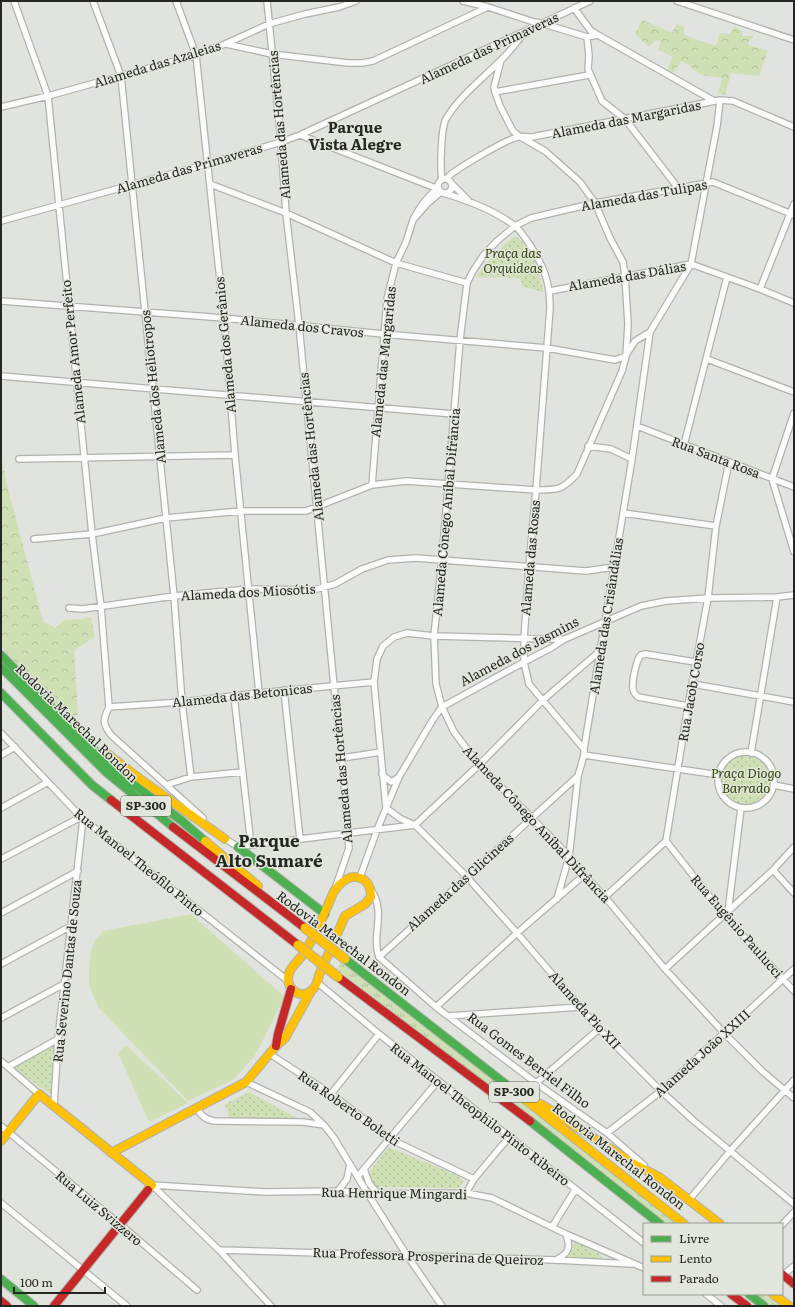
<svg xmlns="http://www.w3.org/2000/svg" width="795" height="1307" viewBox="0 0 795 1307" font-family="Literata,serif">
<style>
.grass{fill:url(#grass-tufts)}
.forest{fill:url(#forest-crowns)}
.park{fill:url(#park-dots)}
.pitch{fill:#cfe0b5}
.lines{fill:none;stroke-linecap:round;stroke-linejoin:round}
.street-casing{stroke:#b0b2ae;stroke-width:8}
.fast-casing{stroke:#b0b2ae;stroke-width:10}
.slow-casing{stroke:#b0b2ae;stroke-width:10}
.jam-casing{stroke:#b0b2ae;stroke-width:10}
.street{stroke:#fafbfa;stroke-width:5.5}
.fast{stroke:#4caf50;stroke-width:8}
.slow{stroke:#ffc107;stroke-width:8}
.jam{stroke:#c62828;stroke-width:8}
.slow-bridge-casing{stroke:#b0b2ae;stroke-width:11;stroke-linecap:butt}
.slow-bridge{stroke:#ffc107;stroke-width:9}
.labels{text-anchor:middle;stroke-width:3;stroke-linejoin:round;paint-order:stroke}
.shield{fill:#e2e6dc;stroke:#5e605a;stroke-width:1}
.shield-label{font-size:12px;font-weight:bold;fill:#252723}
.street-label{font-size:13px;fill:#252723;stroke:#e2e6dc}
.park-label{font-size:13px;font-style:italic;fill:#33460b;stroke:#e2e6dc}
.quarter-label{font-size:15px;font-weight:bold;fill:#252723;stroke:#e2e6dc}
.district-label{font-size:17px;font-weight:bold;fill:#252723;stroke:#e2e6dc}
</style>
<defs>
<pattern id="grass-tufts" width="24" height="20" patternUnits="userSpaceOnUse"><rect width="24" height="20" fill="#cfe0b5"/><path d="M3 7l-1-3M5 7V3M7 7l1-3M15 17l-1-3M17 17v-4M19 17l1-3" fill="none" stroke="#b2c09b"/></pattern>
<pattern id="forest-crowns" width="20" height="18" patternUnits="userSpaceOnUse"><rect width="20" height="18" fill="#cfe0b5"/><path d="M2 6a3 3 0 1 1 6 0M12 15a3 3 0 1 1 6 0" fill="none" stroke="#b2c09b"/></pattern>
<pattern id="park-dots" width="8" height="8" patternUnits="userSpaceOnUse"><rect width="8" height="8" fill="#cfe0b5"/><path d="M2 2h.1M6 6h.1" fill="none" stroke="#b2c09b" stroke-width="1.8" stroke-linecap="round"/></pattern>
</defs>
<rect width="100%" height="100%" fill="#e1e4de"/>
<path class="grass" d="M342 962 678 1224H666L337 969Z
M755 1294H767L782 1306H770Z"/>
<path class="forest" d="M642 20 672 33 677 24 684 27V34L692 38 716 46 720 33 731 34 734 27 742 30V36H754L747 44 768 51 759 76 731 73 725 95 718 93 722 78 702 75 682 61 672 74 667 70 673 57 658 50 661 42 656 40 649 47 635 34Z
M1 455 7 485 43 621 55 628 64 620 81 619 91 617 95 637 74 650 78 715 63 717 1 646Z"/>
<path class="park" d="M515 236C533 247 538 273 544 292L523 287 520 278 476 277C487 261 499 248 515 236Z
M720 780a26 26 0 1 1 52 0a26 26 0 1 1-52 0Z
M56 1042 53 1096 12 1067Z
M249 1092 302 1121 230 1120 225 1104Z
M388 1147 459 1176 463 1181 461 1187 458 1188 375 1187 368 1177 371 1170Z
M574 1241 600 1254 602 1258 597 1259 568 1257 574 1246Z"/>
<path class="pitch" d="M191 914 285 997 254 1057 233 1080 188 1101 98 1007 89 985V968L91 951 95 941 103 931Z
M126 1045 188 1103 149 1122 118 1053Z"/>
<g class="lines">
<defs>
<path id="street" d="M14 1 48 96 92 534 101 607 109 707C103 720 102 723 111 735L203 818
M93 1 121 76 174 596 182 702 191 777
M176 1 196 55 224 318 235 455 259 693
M267 1 281 142 286 213 299 325 334 686 342 758 349 848 336 886
M463 1 488 7 534 22 541 23 587 37
M677 1 794 40
M574 8 591 31 714 101
M598 35 587 37 589 56 588 69 602 101 625 119 678 188
M226 44 272 54 348 63H362L373 61 488 7
M495 92 589 75
M1 107 48 96 196 55 225 44 269 24 305 14 339 7 356 1
M300 135 433 187H438
M446 179C452 171 508 138 519 137 523 136 528 137 532 137L720 100 733 101 794 127
M438 186a7 7 0 1 1 14 0a7 7 0 1 1-14 0Z
M442 180C440 169 441 128 446 119 459 96 487 75 505 56 512 49 518 40 525 32
M451 183 468 200
M210 184 286 213 396 263 467 283
M438 188C427 197 419 207 413 220L427 204 441 192
M443 193C467 200 494 210 515 226 521 231 525 238 530 245 544 267 550 282 550 308L536 490 529 566 524 639V662L529 684 584 749
M794 215 713 182 707 183 595 203 531 218 515 226 497 241 483 256 473 271 467 283 460 340 442 559 434 636 436 684 442 707 454 732 479 765 532 818 568 855 584 875 605 897 665 969 724 1033 762 1071 794 1098
M1 221 207 164 281 142 300 135 590 1
M760 289 794 204
M550 291 691 264 760 289 794 303
M1 301 224 318 383 334 547 348 615 360 626 356
M626 355 635 341 650 332 691 264 717 126 720 100
M707 359 794 392
M1 376 454 414
M794 413 772 479 794 552
M637 426 794 487
M684 445 727 277
M588 446 611 449 632 459
M19 459 235 455
M372 485 387 299 396 263 406 242 413 220
M623 513 716 526
M34 539 92 534 166 518 241 511H306L372 485 406 481 536 490C558 490 562 490 577 474L622 371 626 356 628 324 625 276 623 262 610 238 595 203 580 182 545 151 519 136 513 131 500 106 495 92 494 87 501 60
M69 608 83 609 174 596 249 589 313 590 335 584 362 569 388 560 416 558 586 571 614 567
M693 684 794 702
M284 690 300 839
M234 696 251 845
M688 706 638 697C635 694 633 692 633 689 632 681 636 660 641 655L646 654 695 662
M109 707 182 702 259 693 374 682
M1 733 83 819 287 980
M718 780a28 28 0 1 1 56 0a28 28 0 1 1-56 0Z
M751 753 777 597
M1 755 15 747
M584 755 719 775
M342 758 381 752
M382 774 391 782 399 777
M166 785 191 777 243 772
M774 785 794 789
M1 808 48 782
M386 808 401 819 415 825 466 876 517 933 599 1029 661 1091 694 1121 794 1204
M386 808 374 682 377 659 383 646 394 637 407 633 434 636 548 639H565
M415 825 479 765 543 700 601 650
M224 838 238 847 251 845 415 825
M666 841 724 915 794 991
M1 859 81 817
M773 870 794 893
M360 877 377 830 399 777 432 721 442 707 524 662 551 648 565 639 641 606 666 601 708 598 777 597 794 595
M372 891C386 914 371 936 379 957L436 1007 536 1083 607 1133 644 1165
M605 897 666 841 688 706 708 598 716 526 729 462
M557 899 569 857 578 776 584 755V749L632 459 650 332
M728 912 741 808
M1 913 78 871
M379 957 578 776
M1 964 71 926
M665 969 773 870 794 847
M318 983 379 1034 644 1243
M436 1007 517 933 584 875
M448 1016 580 1007
M1 1018 64 984
M270 1054 331 1094 390 1139 474 1179
M1 1061 39 1094
M8 1067 58 1039
M246 1082 310 1112 324 1125 334 1138 368 1194 406 1254 442 1306
M536 1083 599 1029
M331 1094 379 1034
M54 1105 58 1039 83 819
M197 1108C201 1116 205 1119 214 1121L303 1122 324 1125
M1 1126 121 1225 197 1290
M607 1133 661 1091 794 969
M364 1169 369 1183 378 1194
M358 1176 438 1081
M152 1185 265 1192 338 1191 368 1194 466 1193 492 1198 566 1234 644 1268
M152 1185 219 1250 271 1306
M338 1191 347 1179 350 1164
M466 1193 474 1179 509 1137
M689 1200 731 1150 794 1080
M1 1203 127 1306
M782 1225 794 1212
M552 1227 575 1190
M219 1250 556 1260 632 1264
M556 1260C569 1253 571 1248 566 1234
M783 1275 794 1266
M706 1294 721 1306"/>
<path id="fast" d="M1 655 64 720 116 771 182 821 205 841
M1 667 107 773 173 827
M1 693 92 785 111 800
M238 847 325 914
M345 959 517 1093
M530 1121 660 1224
M1 1279 34 1306
M749 1294 764 1306"/>
<path id="slow" d="M105 752 140 779 225 839
M205 841 258 886
M352 877C365 876 371 885 371 897L365 904 345 916 319 975C318 980 317 985 313 989 304 1000 288 992 288 978 288 968 299 961 304 953 312 940 319 926 325 912 329 904 331 896 335 890 340 883 345 879 352 877Z
M517 1093 684 1224
M541 1104 634 1164 659 1177 720 1224
M1 1141 39 1094 152 1185 148 1190
M111 1153 246 1082 276 1046 285 1038 310 993
M773 1294 789 1306"/>
<path id="jam" d="M111 800 298 945
M173 827 305 928
M338 977 530 1121
M276 1046 278 1034 291 989
M782 1274 794 1284
M731 1294 747 1306
M1 1301 7 1306
M54 1306 148 1190"/>
</defs>
<use href="#street" class="street-casing"/>
<use href="#fast" class="fast-casing"/>
<use href="#slow" class="slow-casing"/>
<use href="#jam" class="jam-casing"/>
<use href="#street" class="street"/>
<use href="#fast" class="fast"/>
<use href="#slow" class="slow"/>
<use href="#jam" class="jam"/>
<defs>
<path id="slow-bridge" d="M305 928 345 959
M298 945 338 977"/>
</defs>
<use href="#slow-bridge" class="slow-bridge-casing"/>
<use href="#slow-bridge" class="slow-bridge"/>
</g>
<g class="labels">
<g class="shield">
<rect x="121" y="796" width="50" height="20" rx="3"/>
<rect x="489" y="1082" width="50" height="20" rx="3"/>
</g>
<g class="shield-label">
<text x="146" y="810">SP-300</text>
<text x="514" y="1096">SP-300</text>
</g>
<g class="street-label">
<text transform="translate(489 48) rotate(-25)" y="5">Alameda das Primaveras</text>
<text transform="translate(157 64) rotate(-17)" y="5">Alameda das Azaleias</text>
<text transform="translate(626 119) rotate(-11)" y="5">Alameda das Margaridas</text>
<text transform="translate(279 125) rotate(-95)" y="5">Alameda das Hortências</text>
<text transform="translate(189 168) rotate(-16)" y="5">Alameda das Primaveras</text>
<text transform="translate(644 195) rotate(-10)" y="5">Alameda das Tulipas</text>
<text transform="translate(627 276) rotate(-10)" y="5">Alameda das Dálias</text>
<text transform="translate(302 326) rotate(6)" y="5">Alameda dos Cravos</text>
<text transform="translate(225 345) rotate(-95)" y="5">Alameda dos Gerânios</text>
<text transform="translate(73 352) rotate(-96)" y="5">Alameda Amor Perfeito</text>
<text transform="translate(383 362) rotate(-84)" y="5">Alameda das Margaridas</text>
<text transform="translate(153 387) rotate(-96)" y="5">Alameda dos Heliotropos</text>
<text transform="translate(311 447) rotate(-96)" y="5">Alameda das Hortências</text>
<text transform="translate(716 457) rotate(21)" y="5">Rua Santa Rosa</text>
<text transform="translate(446 512) rotate(-85)" y="5">Alameda Cônego Aníbal Difrância</text>
<text transform="translate(530 558) rotate(-85)" y="5">Alameda das Rosas</text>
<text transform="translate(248 592) rotate(-3)" y="5">Alameda dos Miosótis</text>
<text transform="translate(606 616) rotate(-81)" y="5">Alameda das Crisândálias</text>
<text transform="translate(519 651) rotate(-28)" y="5">Alameda dos Jasmins</text>
<text transform="translate(691 692) rotate(-80)" y="5">Rua Jacob Corso</text>
<text transform="translate(242 695) rotate(-6)" y="5">Alameda das Betonicas</text>
<text transform="translate(77 723) rotate(44)" y="5">Rodovia Marechal Rondon</text>
<text transform="translate(341 769) rotate(-95)" y="5">Alameda das Hortências</text>
<text transform="translate(537 824) rotate(47)" y="5">Alameda Cônego Aníbal Difrância</text>
<text transform="translate(139 862) rotate(39)" y="5">Rua Manoel Theófilo Pinto</text>
<text transform="translate(460 882) rotate(-42)" y="5">Alameda das Glicineas</text>
<text transform="translate(737 926) rotate(49)" y="5">Rua Eugênio Paulucci</text>
<text transform="translate(344 943) rotate(37)" y="5">Rodovia Marechal Rondon</text>
<text transform="translate(67 971) rotate(-84)" y="5">Rua Severino Dantas de Souza</text>
<text transform="translate(585 1010) rotate(48)" y="5">Alameda Pio XII</text>
<text transform="translate(702 1053) rotate(-42)" y="5">Alameda João XXIII</text>
<text transform="translate(529 1060) rotate(37)" y="5">Rua Gomes Berriel Filho</text>
<text transform="translate(349 1108) rotate(35)" y="5">Rua Roberto Boletti</text>
<text transform="translate(480 1114) rotate(38)" y="5">Rua Manoel Theophilo Pinto Ribeiro</text>
<text transform="translate(619 1156) rotate(38)" y="5">Rodovia Marechal Rondon</text>
<text transform="translate(394 1193) rotate(1)" y="5">Rua Henrique Mingardi</text>
<text transform="translate(99 1208) rotate(40)" y="5">Rua Luiz Svizzero</text>
<text transform="translate(428 1256) rotate(2)" y="5">Rua Professora Prosperina de Queiroz</text>
</g>
<g class="park-label">
<text x="513" y="258">Praça das<tspan x="513" dy="15">Orquideas</tspan></text>
<text x="746" y="778">Praça Diogo<tspan x="746" dy="15">Barrado</tspan></text>
</g>
<g class="quarter-label">
<text x="355" y="133">Parque<tspan x="355" dy="17">Vista Alegre</tspan></text>
</g>
<g class="district-label">
<text x="269" y="847">Parque<tspan x="269" dy="20">Alto Sumaré</tspan></text>
</g>
</g>
<rect width="795" height="1307" fill="none" stroke="#252723" stroke-width="4"/>
<rect x="643" y="1223" width="140" height="72" fill="#e2e6dc" stroke="#969a92"/>
<rect x="651" y="1236" width="20" height="6" fill="#4caf50" stroke="#969a92"/>
<text x="679" y="1243" font-size="12" fill="#252723">Livre</text>
<rect x="651" y="1256" width="20" height="6" fill="#ffc107" stroke="#969a92"/>
<text x="679" y="1263" font-size="12" fill="#252723">Lento</text>
<rect x="651" y="1276" width="20" height="6" fill="#c62828" stroke="#969a92"/>
<text x="679" y="1283" font-size="12" fill="#252723">Parado</text>
<path d="M14 1287v6h91v-6" fill="none" stroke="#252723" stroke-width="2"/>
<text x="20" y="1287" font-size="12" fill="#252723" stroke="#e2e6dc" stroke-width="3" paint-order="stroke">100 m</text>
</svg>
